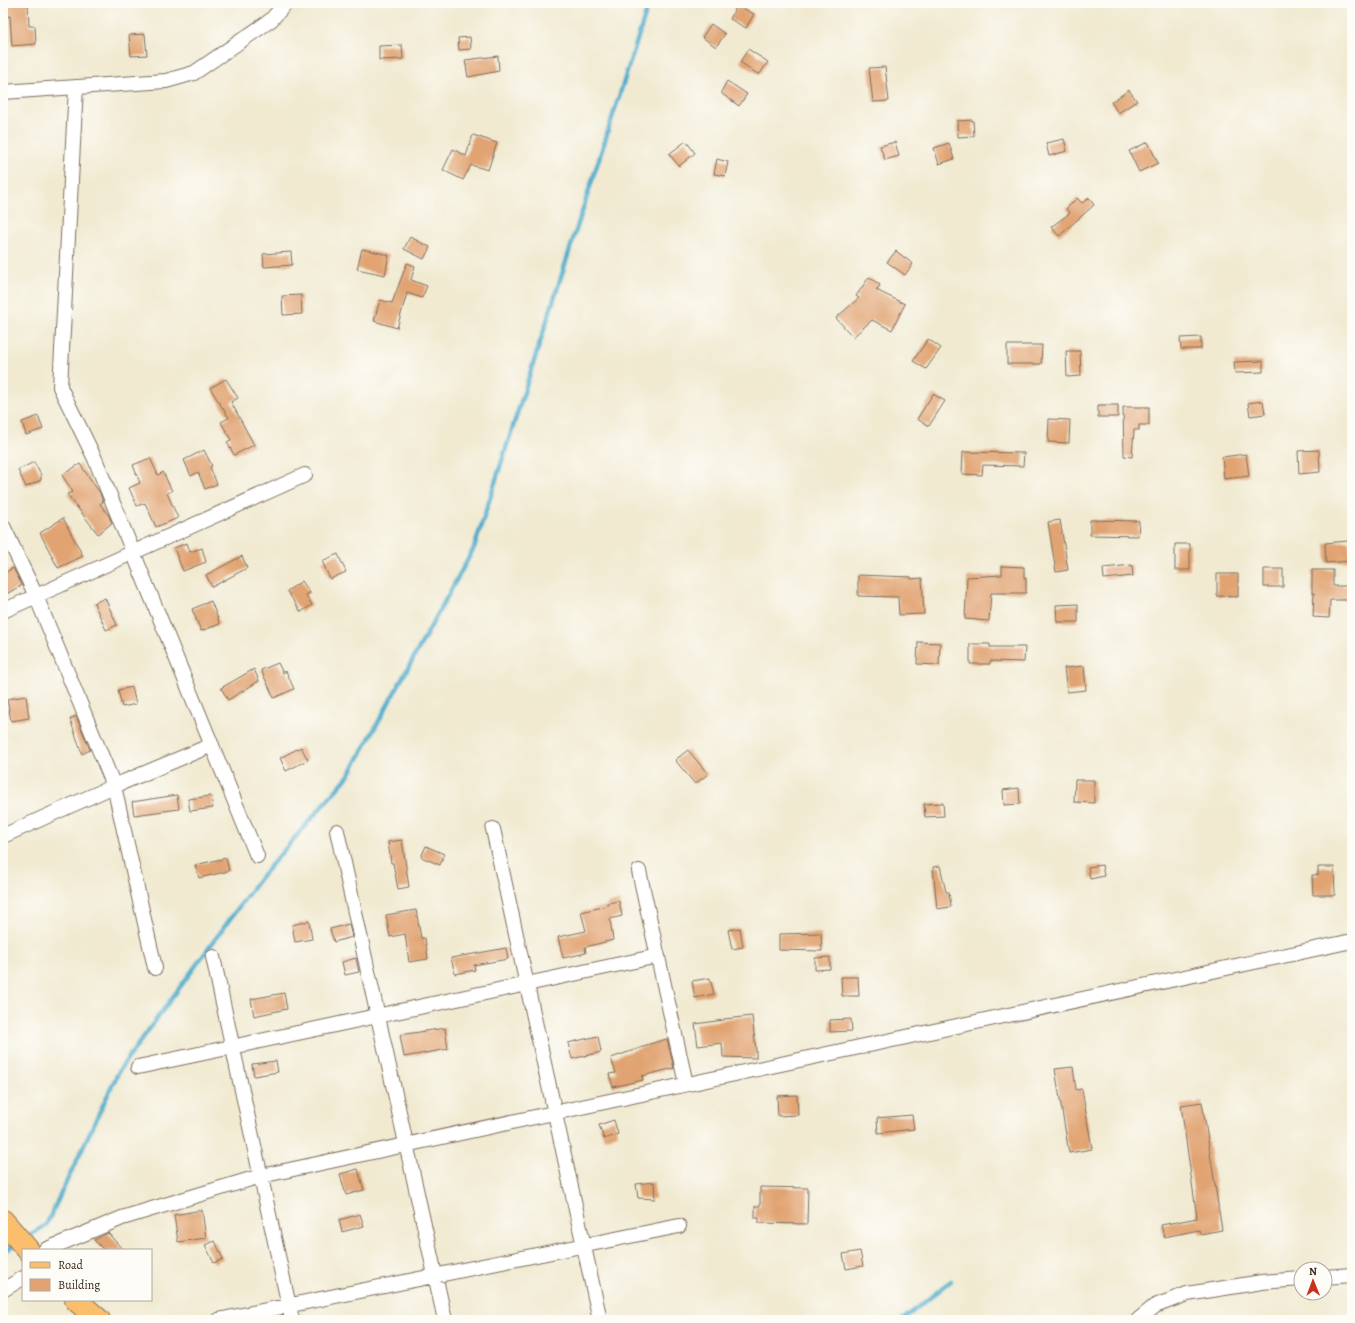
<svg xmlns="http://www.w3.org/2000/svg" width="1355" height="1323" viewBox="0 0 1355 1323" font-family="Alegreya,serif">
<style>
.lines{fill:none;stroke-linecap:round;stroke-linejoin:round}
.stream{stroke:#4daccc;stroke-width:4.5}
.building{fill:#e1a371}
.street-casing{stroke:#7b6d5d;stroke-width:16}
.primary-casing{stroke:#7b6d5d;stroke-width:24}
.street{stroke:#fff;stroke-width:14}
.primary{stroke:#fabe6d;stroke-width:22}
</style>
<rect width="100%" height="100%" fill="#fdfcf7"/>
<filter id="ink" filterUnits="userSpaceOnUse"><feTurbulence type="fractalNoise" baseFrequency=".025" numOctaves="2"/><feDisplacementMap in="SourceGraphic" scale="8" xChannelSelector="R" yChannelSelector="G"/><feConvolveMatrix kernelMatrix="1 2 1 2 8 2 1 2 1" color-interpolation-filters="sRGB"/></filter>
<filter id="wash" filterUnits="userSpaceOnUse"><feTurbulence type="fractalNoise" baseFrequency=".012" numOctaves="4" result="noise"/><feDisplacementMap in="SourceGraphic" scale="16" xChannelSelector="R" yChannelSelector="G"/><feGaussianBlur stdDeviation="0.9" result="paint"/><feColorMatrix in="noise" values="0 0 0 0 0 0 0 0 0 0 0 0 0 0 0 0 0 1.4 0 .05"/><feComposite in="paint" operator="in"/></filter>
<g filter="url(#wash)">
<rect width="100%" height="100%" fill="#f1ead1"/>
<g class="lines">
<path class="stream" d="M25 1238 46 1225 120 1069 260 878 349 775 474 548 649 3
M3 1252 15 1245
M902 1320 951 1281"/>
</g>
<g id="blocks">
<path class="building" d="M3 3H28L29 26H35L36 44 12 46 10 16 3 17Z
M737 5 754 14 746 28 730 19Z
M711 24 725 34 716 47 702 37Z
M145 34 147 55 131 56 129 35Z
M470 37 471 49 459 50 458 38Z
M402 45 403 59 379 60V46Z
M748 49 768 62 759 75 740 62Z
M498 56 499 71 468 77 465 60Z
M885 67 889 101 873 102 869 68Z
M727 81 747 94 739 106 722 94V90Z
M1129 90 1137 101 1118 113 1111 102Z
M973 120 974 136 958 137 957 121Z
M473 135 497 143 488 170 471 165 463 180 443 170 453 149 466 156Z
M1064 139 1067 151 1049 156 1046 143Z
M686 141 695 153 679 166 669 154Z
M895 142 899 156 885 160 880 146Z
M1148 142 1158 163 1139 172 1129 151Z
M949 143 954 159 939 164 934 148Z
M717 159 728 162 725 176 714 174Z
M1077 198 1082 203 1089 198 1094 205 1059 236 1051 227 1070 213 1066 209Z
M410 237 430 247 424 259 404 249Z
M362 249 389 255 385 275 357 269Z
M896 251 913 264 905 275 887 262Z
M291 252 292 265 264 267 263 254Z
M407 263 415 266 411 280 427 286 422 298 407 293 397 328 374 321 380 300 392 303Z
M869 277 880 285 876 290 905 304 892 330 872 320 853 337 836 318 859 298 856 296Z
M301 295 302 314 283 315 282 296Z
M1201 337V349H1181L1180 338Z
M928 339 941 348 926 369 913 361Z
M1007 345H1042L1041 364H1007Z
M1066 351H1080L1081 376 1067 377Z
M1263 361V372L1235 373 1234 362Z
M226 379 238 398 231 402 254 445 234 455 227 442 231 440 221 422 229 418 210 388Z
M933 394 945 401 929 426 917 419Z
M1263 401 1265 414 1250 416 1248 403Z
M1098 405H1118V417H1098Z
M1123 407H1149V425H1139V430H1134L1132 457 1124 456Z
M38 416 43 429 26 435 22 422Z
M1049 419 1070 420 1069 443 1048 442Z
M204 450 212 466 210 467 217 484 205 489 198 472 191 476 184 460Z
M1319 450 1320 472 1299 474 1298 451Z
M963 452 1024 453 1023 466 983 465 982 475 962 474Z
M1246 454 1249 476 1224 479 1222 457Z
M150 458 158 475 163 472 172 491 167 493 178 518 156 527 145 503 137 506 129 488 140 483 133 465Z
M34 462 41 475V480L26 487 18 470Z
M80 464 100 493 103 502 100 504 109 516 112 523 98 534 67 494 73 492 62 475Z
M63 518 83 556 58 568 40 533Z
M1060 520 1068 570 1056 572 1048 522Z
M1090 520 1139 521 1138 536 1090 535Z
M1349 541 1351 561 1326 563 1325 543Z
M187 543 190 552 202 548 206 562 183 571 174 548Z
M1175 544H1190V570H1175Z
M338 554 346 572 330 579 322 561Z
M242 556 247 568 212 587 206 575Z
M1132 565 1133 576 1104 579 1103 568Z
M1002 566 1024 567V578H1026V593H991L989 621 965 619 967 577 1002 575Z
M13 568 22 585 3 596V574Z
M1264 569H1283V587H1264Z
M1312 570H1333V586H1348V600H1330L1329 618 1313 617 1314 593H1312Z
M1217 574H1238V597L1217 596Z
M858 575 911 577V579L922 578 924 614 899 615 898 597 858 596Z
M302 581 310 593 306 595 312 605 301 612 287 591Z
M105 598 117 625 106 630 94 603Z
M211 601 220 624 201 631 192 609Z
M1078 604V622H1057L1056 605Z
M918 642 940 643 939 665 917 664Z
M970 644H990V647H1025L1024 662 990 661V664H970Z
M278 663 283 673 286 671 294 689 274 698 261 670Z
M1084 666 1086 690 1067 692 1064 668Z
M254 669 259 681 228 700 221 688Z
M132 687 136 704 122 707 118 690Z
M26 696 29 718 11 721 7 699Z
M76 716 90 750 82 754 70 719Z
M301 747 308 760 286 771 280 758Z
M688 750 708 774 695 784 675 760Z
M1075 780H1094V803L1074 802Z
M1019 788 1020 804 1004 805 1003 790Z
M177 795 179 809 134 815 132 802Z
M211 796 213 808 190 811 188 799Z
M943 803 944 816 925 817 924 804Z
M402 840 409 887 398 889 393 863H391L388 842Z
M426 846 444 854 440 865 421 857Z
M226 858 229 871 199 878 195 865Z
M1102 865 1104 876 1090 879 1088 867Z
M940 866 946 892H949L951 907 937 909 933 867Z
M1318 867H1334L1335 895H1313L1312 875H1318Z
M619 901 622 916 610 919 613 940 585 947 586 953 563 958 558 937 586 931 581 912 607 906V903Z
M416 910 421 938H425L428 959 409 962 405 934 390 937 386 915Z
M309 921 312 939 295 942 292 925Z
M349 924 352 937 334 942 330 929Z
M740 928 743 947 732 949 728 930Z
M821 933 822 951 779 950V934Z
M506 948 508 959 474 965 475 970 455 974 451 958Z
M830 957V969L815 970V958Z
M356 958 359 972 345 975 342 962Z
M841 977H858L859 996H842Z
M710 978 714 994 695 998 692 981Z
M284 993 287 1009 254 1016 251 999Z
M752 1016 756 1050V1058L723 1057 722 1043 698 1046 695 1024 724 1020V1019Z
M851 1019 852 1031 830 1032V1020Z
M445 1028 448 1049 404 1057 400 1035Z
M598 1036 601 1052 572 1059 568 1043Z
M667 1039 674 1068 642 1076 643 1080 613 1087 609 1074 616 1073 611 1058 646 1046V1045Z
M276 1061 278 1072 254 1076 252 1064Z
M1073 1067 1076 1090 1082 1089 1092 1149 1069 1153 1055 1069Z
M797 1095 798 1115 778 1116 777 1096Z
M1202 1102 1222 1230 1200 1234 1199 1230 1164 1237 1161 1225 1197 1218 1181 1105Z
M912 1115 914 1129 878 1133 877 1118Z
M614 1120 618 1134 604 1139 599 1125Z
M358 1169 364 1190 346 1195 340 1174Z
M654 1182 655 1199 638 1198 636 1184Z
M760 1187 808 1188 807 1224 759 1223V1218H755V1206H760Z
M202 1210 206 1238 178 1242 174 1215Z
M360 1214 364 1226 342 1232 339 1220Z
M108 1233 123 1250H104L94 1240Z
M215 1241 223 1259 214 1263 205 1245Z
M860 1251 863 1266 846 1269 843 1254Z"/>
</g>
</g>
<g filter="url(#ink)">
<use href="#blocks" fill-opacity="0" stroke="#7b6d5d" stroke-width="1"/>
<g class="lines">
<defs>
<path id="street" d="M76 87 60 387 95 459 257 856
M3 92 166 81 194 73 271 20 286 3
M3 526 36 596 114 786 155 968
M3 611 305 475
M493 829 600 1320
M337 831 445 1320
M3 836 114 786 212 745
M639 871 686 1084
M213 957 292 1320
M138 1067 658 956
M45 1250 122 1218 261 1176 1352 941
M1325 1277 1352 1275
M3 1290 23 1278
M218 1320 679 1226
M1138 1320 1155 1306 1187 1294 1262 1282 1301 1279"/>
<path id="primary" d="M3 1221 28 1250
M76 1300 99 1320"/>
</defs>
<use href="#street" class="street-casing"/>
<use href="#primary" class="primary-casing"/>
<use href="#street" class="street"/>
<use href="#primary" class="primary"/>
</g>
</g>
<rect width="1355" height="1323" fill="none" stroke="#fdfcf7" stroke-width="16"/>
<rect x="22" y="1249" width="130" height="52" fill="#fdfcf7" stroke="#afa8a0"/>
<rect x="30" y="1262" width="20" height="6" fill="#fabe6d" stroke="#afa8a0"/>
<text x="58" y="1269" font-size="12" fill="#3b2a1e">Road</text>
<rect x="30" y="1279" width="20" height="12" fill="#e1a371" stroke="#afa8a0"/>
<text x="58" y="1289" font-size="12" fill="#3b2a1e">Building</text>
<g transform="translate(1313 1281) rotate(359)"><circle r="19" fill="#fdfcf7" stroke="#afa8a0"/>
<path d="M0-3L7 15L0 10L-7 15Z" fill="#c8321e"/>
<text y="-6" font-size="11" font-weight="bold" text-anchor="middle" fill="#3b2a1e">N</text>
</g>
</svg>
